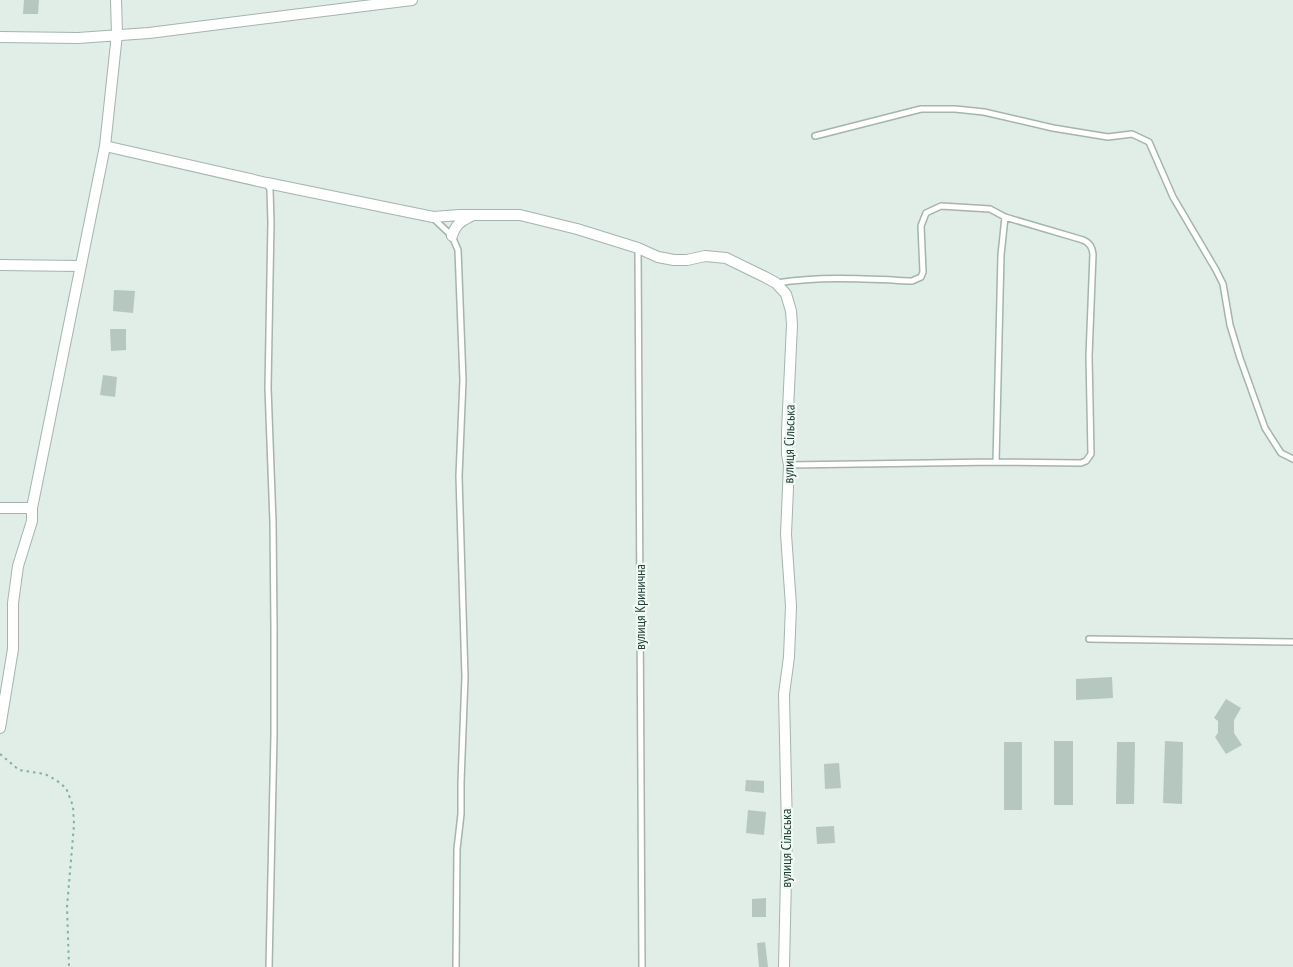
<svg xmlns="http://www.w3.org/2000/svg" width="1293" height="967" viewBox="0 0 1293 967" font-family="'PT Sans Narrow',sans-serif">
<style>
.building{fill:#b6c7c0}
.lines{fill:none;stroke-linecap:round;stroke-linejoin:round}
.service-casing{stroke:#a3b5ae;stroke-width:8}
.minor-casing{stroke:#a3b5ae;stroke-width:12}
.path{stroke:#7fb2a3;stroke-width:2;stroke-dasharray:2.5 4;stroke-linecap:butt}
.service{stroke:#fff;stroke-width:5}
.minor{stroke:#fff;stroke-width:10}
.labels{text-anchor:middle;stroke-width:4.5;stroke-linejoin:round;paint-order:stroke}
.street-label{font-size:14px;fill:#203e36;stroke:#f1f9f5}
</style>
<rect width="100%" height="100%" fill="#e1ede7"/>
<path class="building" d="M24 0H39L38 14H23Z
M114 290 135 291 133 313 113 311Z
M110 329H126V350L111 351Z
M103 375 117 377 115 397 100 395Z
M1112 677 1113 698 1076 700V679Z
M1226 699 1241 708 1234 720V733L1242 745 1226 754 1215 737 1218 733V721L1214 718Z
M1054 741H1073V805H1054Z
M1165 741 1183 742 1182 804 1163 803Z
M1004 742H1022V810H1004Z
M1117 742H1135L1134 804H1116Z
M839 763 841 788 825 789 824 764Z
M746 780 764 781V793L745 791Z
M748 810 766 812 764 835 746 833Z
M834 826 835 843 817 844 816 827Z
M766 898V917H752V899Z
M765 942 768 967H759L757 943Z"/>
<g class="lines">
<defs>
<path id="service" d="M815 136 921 109H955L984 112 1053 128 1108 137 1132 134 1149 142 1173 197 1216 270 1223 284 1230 325 1240 358 1265 428 1281 453 1293 459
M267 183 270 190 271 222 268 388 273 522 274 628V735L269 967
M433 218 452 236 458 250 463 380 459 476 465 677 461 782V814L457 849 456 967
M638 248 642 967
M777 283C822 276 866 279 912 281L921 277 923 272 921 226 926 213 941 206 990 209 1005 217 1083 240C1090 243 1092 247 1093 254L1089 356 1091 454 1086 461 1081 463 996 462 789 465
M996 462 1001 255 1005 217
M1089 639 1293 642"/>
<path id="minor" d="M0 37 78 38 149 33 412 0
M105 146 267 183 433 217 460 215H520L577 229 638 248 658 257 674 260H687L705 256 726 258 765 277 776 283 786 294 791 311 792 325 787 431V454L789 465 786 534 791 606 789 657 784 694 787 831 784 967
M452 236C456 223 462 221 473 215
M0 265 79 266
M0 508H32
M0 728 13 649V603L18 566 32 521V508L105 146 117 34 116 0"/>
</defs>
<use href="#service" class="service-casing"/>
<use href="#minor" class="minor-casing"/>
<path class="path" d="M0 754 19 770 45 774 56 780 66 788 73 806 74 825 67 907 69 967"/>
<use href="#service" class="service"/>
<use href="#minor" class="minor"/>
</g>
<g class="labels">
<g class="street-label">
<text transform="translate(789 444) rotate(-89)" y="5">вулиця Сільська</text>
<text transform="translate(640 607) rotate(-90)" y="5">вулиця Кринична</text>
<text transform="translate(786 848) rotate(-90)" y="5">вулиця Сільська</text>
</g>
</g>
</svg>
